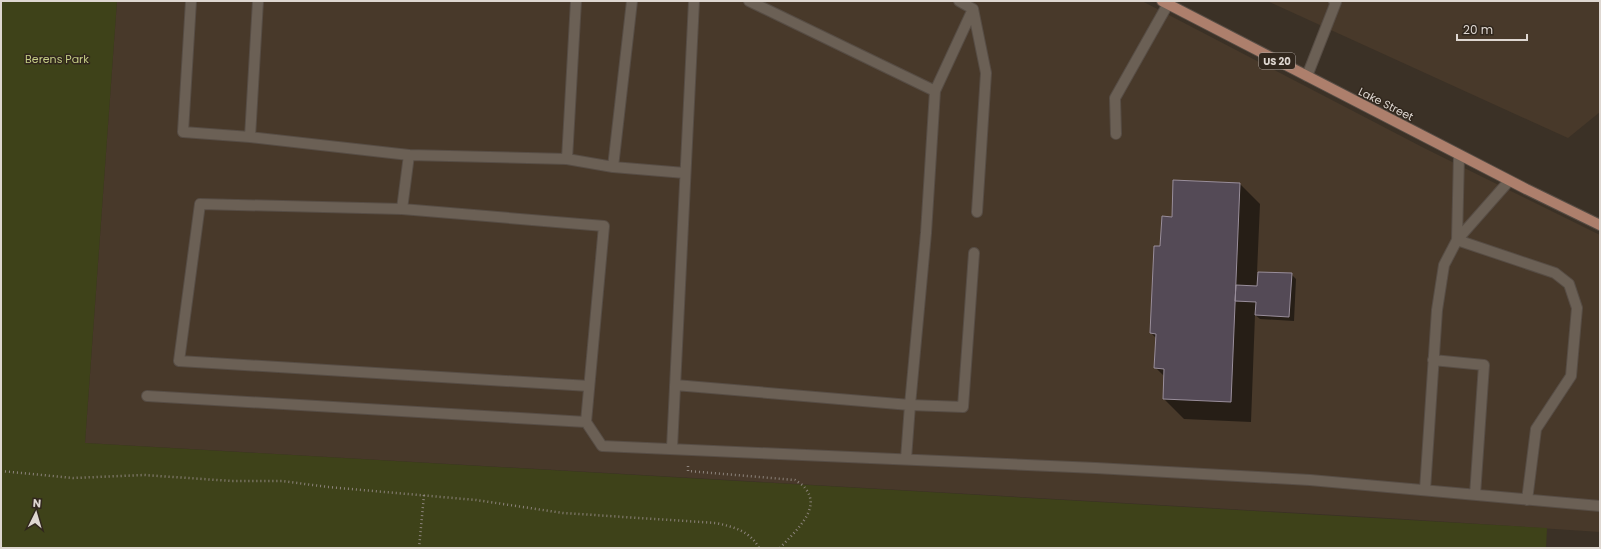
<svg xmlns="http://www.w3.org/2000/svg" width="1601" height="549" viewBox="0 0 1601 549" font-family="Poppins,sans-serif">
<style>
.built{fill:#48392a}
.green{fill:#3e4219}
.shadow{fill:#0007}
.building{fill:#544a56;stroke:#998e9b}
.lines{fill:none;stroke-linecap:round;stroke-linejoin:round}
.minor-casing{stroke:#574d45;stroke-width:12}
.major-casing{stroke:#574d45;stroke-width:12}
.path{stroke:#8c837b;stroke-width:2.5;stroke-dasharray:1 3;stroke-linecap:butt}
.minor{stroke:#6b6055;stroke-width:10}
.major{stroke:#ad7f6c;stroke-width:10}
.labels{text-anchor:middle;stroke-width:3;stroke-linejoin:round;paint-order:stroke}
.shield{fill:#31271d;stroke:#aaa29b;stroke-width:1}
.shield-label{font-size:10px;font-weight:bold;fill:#ded7d1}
.park-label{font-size:11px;fill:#c4cc85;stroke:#31271d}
.street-label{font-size:11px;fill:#ded7d1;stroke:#31271d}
</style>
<rect width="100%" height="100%" fill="#3b3126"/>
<path class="built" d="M117 1H1142L1424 148 1600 235V532L1404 519 85 443Z
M1267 1H1600V112L1568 138Z"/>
<path class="green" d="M1 1H117L85 443 1547 528 1546 548H1Z"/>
<path class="shadow" d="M1240 184 1260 204 1257 273 1291 274 1296 279 1294 321 1260 319 1255 315 1251 422 1184 419 1164 399 1165 377 1156 368 1157 339 1151 333 1172 218Z"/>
<path class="building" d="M1173 180 1240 183 1231 402 1163 399 1164 369 1154 368 1156 334 1150 333 1154 246H1160L1162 216 1172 217Z
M1258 272 1292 273 1289 317 1255 315 1256 302 1235 301 1236 285 1257 286Z"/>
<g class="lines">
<defs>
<path id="minor" d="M191 1 183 132 250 137
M258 1 250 137 409 155 567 159 613 167 632 1
M749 1 935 91 973 9 959 1
M973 9 986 73 977 212
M1307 76 1336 2 1334 1
M1116 134 1115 98 1168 4
M567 159 576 1
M613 167 685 173
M402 209 409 155
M1457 240 1555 273 1569 284 1577 308 1571 376 1536 429 1527 500
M1457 240 1459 155
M1433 360 1484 365 1475 495
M675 385 910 405 926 233 935 91
M147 396 586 422 602 446 1096 468 1310 480 1600 506
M586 422 604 226 402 209 200 204 179 361 589 386
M672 448 694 1
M906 459 910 405 963 407 974 253
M1425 490 1437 310 1444 265 1457 240 1509 181"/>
<path id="major" d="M1162 1 1526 189 1600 225"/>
</defs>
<use href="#minor" class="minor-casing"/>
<use href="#major" class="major-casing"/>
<path class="path" d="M688 466V471L795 480C798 482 803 485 805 488 823 509 793 533 780 548
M1 471 73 478 144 475 232 481H282L328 487 476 500 563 513 716 523C734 527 750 531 759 548
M419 548 424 495"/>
<use href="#minor" class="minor"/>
<use href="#major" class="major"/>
</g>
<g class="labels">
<rect class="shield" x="1259" y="53" width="36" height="16" rx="3"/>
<g class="shield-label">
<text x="1277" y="65">US 20</text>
</g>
<g class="park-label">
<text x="57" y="63">Berens Park</text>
</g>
<g class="street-label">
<text transform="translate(1386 104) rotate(27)" y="4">Lake Street</text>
</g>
</g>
<rect width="1601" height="549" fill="none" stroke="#ded7d1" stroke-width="4"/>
<g transform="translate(36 513) rotate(5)" stroke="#31271d" stroke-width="3" paint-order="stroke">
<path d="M0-3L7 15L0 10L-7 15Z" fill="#ded7d1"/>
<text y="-6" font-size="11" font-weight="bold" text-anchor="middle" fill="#ded7d1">N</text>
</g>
<path d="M1457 34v6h70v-6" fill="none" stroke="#ded7d1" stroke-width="2"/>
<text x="1463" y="34" font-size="12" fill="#ded7d1" stroke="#31271d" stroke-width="3" paint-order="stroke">20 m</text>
</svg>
